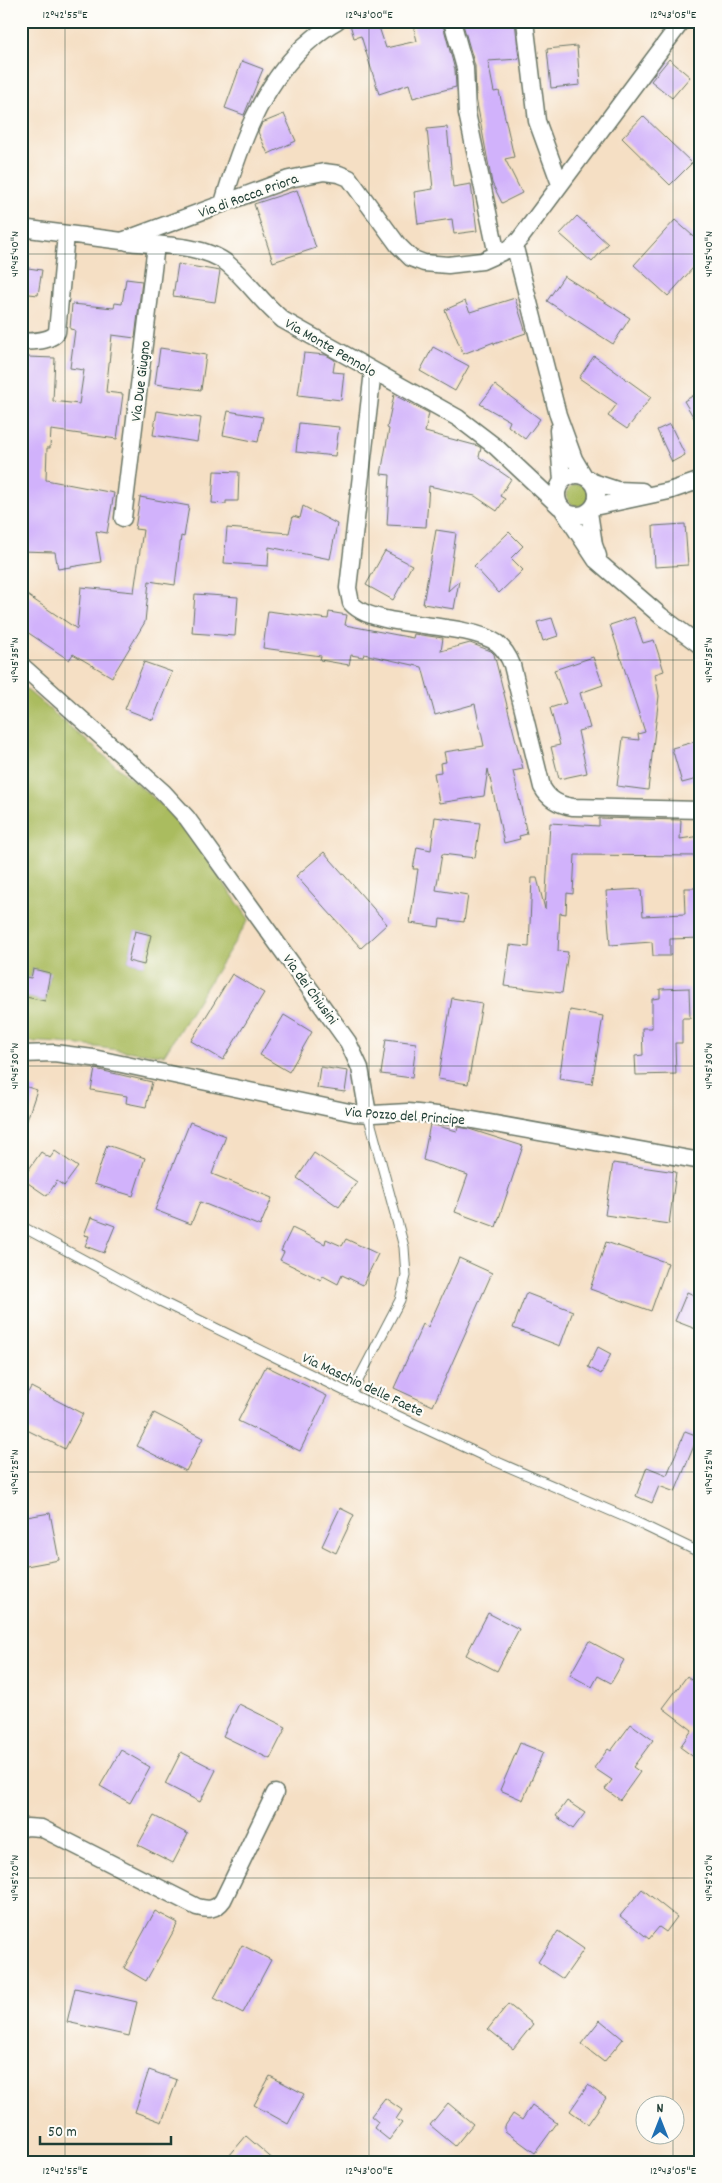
<svg xmlns="http://www.w3.org/2000/svg" width="722" height="2183" viewBox="0 0 722 2183" font-family="Dekko,sans-serif">
<style>
.green{fill:#aabc5f;stroke:#647c4a;fill-rule:evenodd}
.building{fill:#d1b2fb}
.lines{fill:none;stroke-linecap:round;stroke-linejoin:round}
.service-casing{stroke:#6a7666;stroke-width:11}
.minor-casing{stroke:#6a7666;stroke-width:19}
.service{stroke:#fff;stroke-width:9}
.minor{stroke:#fff;stroke-width:16}
.ticks{fill:none;stroke:#1f3d34;stroke-width:1;stroke-opacity:0.45}
.labels{text-anchor:middle;stroke-width:4.5;stroke-linejoin:round;paint-order:stroke}
.street-label{font-size:15px;fill:#1f3d34;stroke:#fdfcf7}
.neatline{fill:none;stroke:#1f3d34;stroke-width:2}
.ticks-label{font-size:12px;text-anchor:middle;fill:#1f3d34}
</style>
<rect width="100%" height="100%" fill="#fdfcf7"/>
<filter id="ink" filterUnits="userSpaceOnUse"><feTurbulence type="fractalNoise" baseFrequency=".02" numOctaves="2"/><feDisplacementMap in="SourceGraphic" scale="10" xChannelSelector="R" yChannelSelector="G"/><feConvolveMatrix kernelMatrix="1 2 1 2 8 2 1 2 1" color-interpolation-filters="sRGB"/></filter>
<filter id="wash" filterUnits="userSpaceOnUse"><feTurbulence type="fractalNoise" baseFrequency=".0096" numOctaves="4" result="noise"/><feDisplacementMap in="SourceGraphic" scale="20" xChannelSelector="R" yChannelSelector="G"/><feGaussianBlur stdDeviation="1.12" result="paint"/><feColorMatrix in="noise" values="0 0 0 0 0 0 0 0 0 0 0 0 0 0 0 0 0 1.4 0 .05"/><feComposite in="paint" operator="in"/></filter>
<g filter="url(#wash)">
<rect width="100%" height="100%" fill="#f5dfc4"/>
<path class="green" d="M567 495a11 11 0 1 1 22 0a11 11 0 1 1-22 0Z
M21 685 163 806 191 837 249 919 164 1055C117 1052 69 1040 21 1042V996L45 1001 50 973 33 969 31 978 25 977 21 993ZM135 931 151 935 144 965 128 961Z"/>
<g id="blocks">
<path class="building" d="M349 21H377L386 48 417 41 412 21H442L455 70 456 87 413 98 409 84 379 94 361 36 354 38Z
M462 21H515L519 59 488 61 494 92 499 91 514 157 505 159 522 193 502 203 492 183 476 98 475 66Z
M577 46 580 85 551 88 547 49Z
M669 59 690 77 672 98 651 81Z
M242 61 263 69 244 115 225 108Z
M284 114 296 141 268 154 258 132 262 123Z
M643 116 692 163 670 185 622 138Z
M447 127 453 187 471 184 477 231 454 234 452 219 418 224 414 192 433 189 427 129Z
M297 190 316 248 273 262 254 204Z
M577 216 608 244 592 262 560 234Z
M675 220 701 243V259L668 296 634 265Z
M178 264 220 271 215 302 173 296Z
M21 267 42 270 38 295 21 293Z
M564 276 630 318 613 344 547 301Z
M126 279 142 281 135 338 112 335 106 392 123 394 117 439 51 430 50 448H47L46 480 114 493 107 533 96 531 101 562 58 569 55 552 21 551 22 367H26L27 357 55 358 53 401 79 404 84 370 70 368 75 330 70 329 72 304 114 308 115 303 122 304Z
M515 298 526 333 494 344V342L463 354 445 310 465 301 470 312Z
M433 347 469 366 455 391 420 371Z
M160 348 206 355 201 390 155 384Z
M304 353 326 355 335 360 333 372 344 373 341 400 298 395Z
M594 356 651 397 627 429 608 416 617 404 579 378Z
M495 385 540 419 525 439 508 426 510 421 480 404Z
M701 391V430L684 401Z
M394 395 429 413 425 432 478 446 481 448 479 457 511 479 500 496 505 499 497 511 475 496 429 486 426 527 387 525 390 475 381 474 389 429 387 428Z
M157 411 201 418 197 442 153 435Z
M228 411 263 417 258 442 223 435Z
M299 423 339 427 335 456 296 452Z
M670 424 685 455 672 462 657 430Z
M214 471 239 472 238 501H226V504L212 503Z
M140 497 189 506 184 537 181 536 175 585 149 581 145 622 112 677 73 654 69 660 21 628V591L77 629 81 587 134 592 143 530 135 529Z
M303 506 337 524 330 559 269 547 268 566 224 563 227 528 289 533 293 516 300 518Z
M685 524 688 565 655 567 653 526Z
M436 530 456 533 448 591 459 581 454 609 423 604Z
M509 532 523 546 511 558 523 570 499 593 474 566Z
M385 551 412 565 393 600 366 585Z
M195 594 238 597 235 636 192 633Z
M268 611 328 619 329 612 347 615 345 625 413 638 414 634 443 638 441 651 470 643 491 651 494 654 523 769 513 771 527 834 519 836 520 839 504 843 488 769 484 796 439 803 434 773 441 772 440 763 446 762 444 752 484 746 475 704 435 715 422 667 364 654 363 657 351 655 349 665 320 660 321 656 263 648Z
M634 617 643 643 654 640 664 671 655 674 659 696 648 790 617 786 623 738 639 740 638 734 645 732 610 625Z
M552 618 558 636 543 641 537 622Z
M593 657 603 685 580 693 590 728 578 731 587 773 559 779 551 747 560 745 550 708 566 703 554 670Z
M144 662 172 672 153 720 125 709Z
M701 740V778L682 783 672 748Z
M435 817 480 823 475 858 442 854 436 890 468 895 464 922 440 919 439 927 410 923 418 869H413L417 847 431 850Z
M599 818 681 820 680 839 701 836V856L575 855 573 894 567 893 566 914 560 913 558 951 568 952 562 993 504 986 510 945 529 947 532 878H537L545 909 550 823 599 826Z
M324 852 387 924 361 948 296 876Z
M684 888H701V938L670 939V956H653L652 942 610 945 606 891 641 889 643 916 685 914Z
M135 931 151 935 144 965 128 961Z
M33 969 50 973 45 1001 21 996 25 977 31 978Z
M232 974 264 993 223 1060 191 1041Z
M689 988 690 1018H682V1043H675L676 1074 636 1075 635 1056 643 1055 642 1028H652V999L660 998V989Z
M452 998 482 1003 468 1084 438 1079Z
M570 1010 603 1016 592 1084 559 1079Z
M284 1015 312 1032 289 1072 260 1055Z
M386 1039 416 1043 412 1078 381 1074Z
M320 1067 348 1071 345 1092 317 1088Z
M95 1069 152 1082 146 1107 126 1103 127 1096 91 1090Z
M21 1085 37 1090 24 1129 21 1128Z
M190 1122 226 1136 212 1174 272 1198 260 1226 200 1202 191 1224 155 1210Z
M430 1124 457 1131 458 1127 469 1129 523 1146 496 1227 455 1212 468 1175 423 1160Z
M107 1145 145 1158 133 1196 94 1184Z
M55 1151 78 1167 64 1186 57 1181 47 1196 22 1179 41 1152 50 1158Z
M314 1153 357 1182 339 1207 297 1178Z
M613 1163 676 1172 669 1224 605 1215Z
M91 1217 115 1226 104 1253 85 1246 89 1236 84 1235Z
M292 1228 325 1244 326 1239 342 1246 346 1239 378 1254 363 1285 342 1275 338 1284 323 1276 321 1280 280 1260 284 1252 281 1251Z
M606 1242 668 1263 651 1311 590 1289Z
M459 1258 492 1273 433 1406 394 1388 423 1324 428 1327Z
M687 1292 701 1298V1331L675 1321Z
M526 1293 573 1311 560 1346 513 1328Z
M598 1347 611 1354 601 1374 588 1367Z
M266 1366 327 1396 300 1451 238 1421Z
M31 1387 83 1414 65 1449 21 1427V1405Z
M154 1413 203 1438 186 1471 137 1446Z
M685 1431 698 1436 675 1492 659 1486 652 1503 636 1496 647 1467 667 1475Z
M340 1508 354 1515 336 1553 322 1546Z
M50 1513 59 1560 21 1567V1518Z
M488 1613 519 1629 497 1671 466 1655Z
M589 1641 624 1660 611 1683 598 1676 592 1687 570 1675Z
M687 1676 701 1687V1751L695 1758 680 1747 692 1730 663 1708Z
M239 1704 286 1727 270 1759 223 1736Z
M631 1724 653 1740 633 1767 640 1772 620 1800 605 1789 612 1780 594 1768 608 1749 611 1751Z
M520 1743 543 1752 523 1800 500 1790Z
M121 1750 150 1767 130 1803 100 1786Z
M181 1752 216 1770 200 1802 165 1784Z
M567 1801 585 1813 573 1829 556 1816Z
M154 1816 188 1834 173 1863 138 1845Z
M642 1889 677 1917 666 1932 659 1927 649 1939 620 1916Z
M155 1911 178 1923 146 1981 124 1968Z
M558 1931 584 1949 563 1979 538 1962Z
M242 1945 271 1960 243 2013 214 1998Z
M75 1988 137 2002 129 2036 67 2022Z
M508 2004 533 2024 513 2049 488 2029Z
M600 2020 623 2039 604 2062 581 2044Z
M149 2070 177 2080 162 2122 135 2112Z
M270 2076 304 2094 288 2124 254 2105Z
M588 2085 606 2098 588 2124 570 2111Z
M385 2098 402 2110 396 2119 402 2123 389 2140 374 2128 378 2122 371 2116Z
M448 2103 473 2124 455 2146 430 2125Z
M532 2105 557 2123 535 2153 505 2131V2126L513 2114 522 2120Z
M246 2136 276 2162H224Z"/>
</g>
</g>
<g filter="url(#ink)">
<use href="#blocks" fill-opacity="0" stroke="#6a7666" stroke-width="1"/>
<g class="lines">
<defs>
<path id="service" d="M21 1226 160 1301 351 1394 488 1458 632 1520 701 1553
M351 1394 400 1300 406 1276 404 1247 368 1114"/>
<path id="minor" d="M452 21 465 68 467 113 497 255
M525 21 537 121 560 184
M223 203C240 146 259 90 303 47 314 37 324 28 337 21
M21 228 122 241 289 179 324 172 339 174 349 178 398 245 411 258 424 263 448 265 482 261 509 249 519 240 682 21
M127 242C157 245 204 244 228 264 248 281 262 303 283 320L458 418 496 447 560 507
M514 244 558 415 574 459 584 476
M21 342C32 341 51 342 57 332L66 234
M373 371 348 588 351 603C360 613 373 616 385 619 415 626 474 627 497 643 504 649 509 657 512 665L542 787C549 800 559 805 573 807L701 810
M558 430 562 481
M557 495a20 20 0 1 1 40 0a20 20 0 1 1-40 0Z
M593 482 617 490 642 491
M594 507 669 491 701 480
M563 510 596 560 661 616 701 646
M589 512 594 545 598 556
M123 518 156 245
M21 665 163 792 187 818 348 1042 360 1068 368 1114
M21 1054 54 1053 93 1058 354 1113 373 1114 408 1112 456 1117 701 1161
M21 1829 27 1827 41 1828 197 1907C208 1910 216 1910 223 1900L275 1793"/>
</defs>
<use href="#service" class="service-casing"/>
<use href="#minor" class="minor-casing"/>
<use href="#service" class="service"/>
<use href="#minor" class="minor"/>
</g>
</g>
<path class="ticks" d="M65 21V2162M369 21V2162M673 21V2106M21 254H701M21 660H701M21 1066H701M21 1472H701M21 1878H701M673 2136V2162"/>
<g class="labels">
<g class="street-label">
<text transform="translate(248 195) rotate(-20)" y="5">Via di Rocca Priora</text>
<text transform="translate(331 347) rotate(30)" y="5">Via Monte Pennolo</text>
<text transform="translate(140 381) rotate(-83)" y="5">Via Due Giugno</text>
<text transform="translate(311 989) rotate(54)" y="5">Via dei Chiusini</text>
<text transform="translate(405 1115) rotate(4)" y="5">Via Pozzo del Principe</text>
<text transform="translate(363 1384) rotate(25)" y="5">Via Maschio delle Faete</text>
</g>
</g>
<rect width="722" height="2183" fill="none" stroke="#fdfcf7" stroke-width="55"/>
<g transform="translate(660 2120)"><circle r="24" fill="#fdfcf7" stroke="#a4b0a9"/>
<path d="M0-4L9 19L0 12L-9 19Z" fill="#1f6fb2"/>
<text y="-8" font-size="14" font-weight="bold" text-anchor="middle" fill="#1f3d34">N</text>
</g>
<path d="M40 2136v8h131v-8" fill="none" stroke="#1f3d34" stroke-width="2.5"/>
<text x="48" y="2136" font-size="15" fill="#1f3d34" stroke="#fdfcf7" stroke-width="4" paint-order="stroke">50 m</text>
<rect x="28" y="28" width="666" height="2128" class="neatline"/>
<g class="ticks-label">
<text x="65" y="18">12°42'55"E</text>
<text x="369" y="18">12°43'00"E</text>
<text x="673" y="18">12°43'05"E</text>
<text transform="translate(14 254) rotate(-90)" y="4">41°45'40"N</text>
<text transform="translate(708 254) rotate(-90)" y="4">41°45'40"N</text>
<text transform="translate(14 660) rotate(-90)" y="4">41°45'35"N</text>
<text transform="translate(708 660) rotate(-90)" y="4">41°45'35"N</text>
<text transform="translate(14 1066) rotate(-90)" y="4">41°45'30"N</text>
<text transform="translate(708 1066) rotate(-90)" y="4">41°45'30"N</text>
<text transform="translate(14 1472) rotate(-90)" y="4">41°45'25"N</text>
<text transform="translate(708 1472) rotate(-90)" y="4">41°45'25"N</text>
<text transform="translate(14 1878) rotate(-90)" y="4">41°45'20"N</text>
<text transform="translate(708 1878) rotate(-90)" y="4">41°45'20"N</text>
<text x="65" y="2174">12°42'55"E</text>
<text x="369" y="2174">12°43'00"E</text>
<text x="673" y="2174">12°43'05"E</text>
</g>
</svg>
